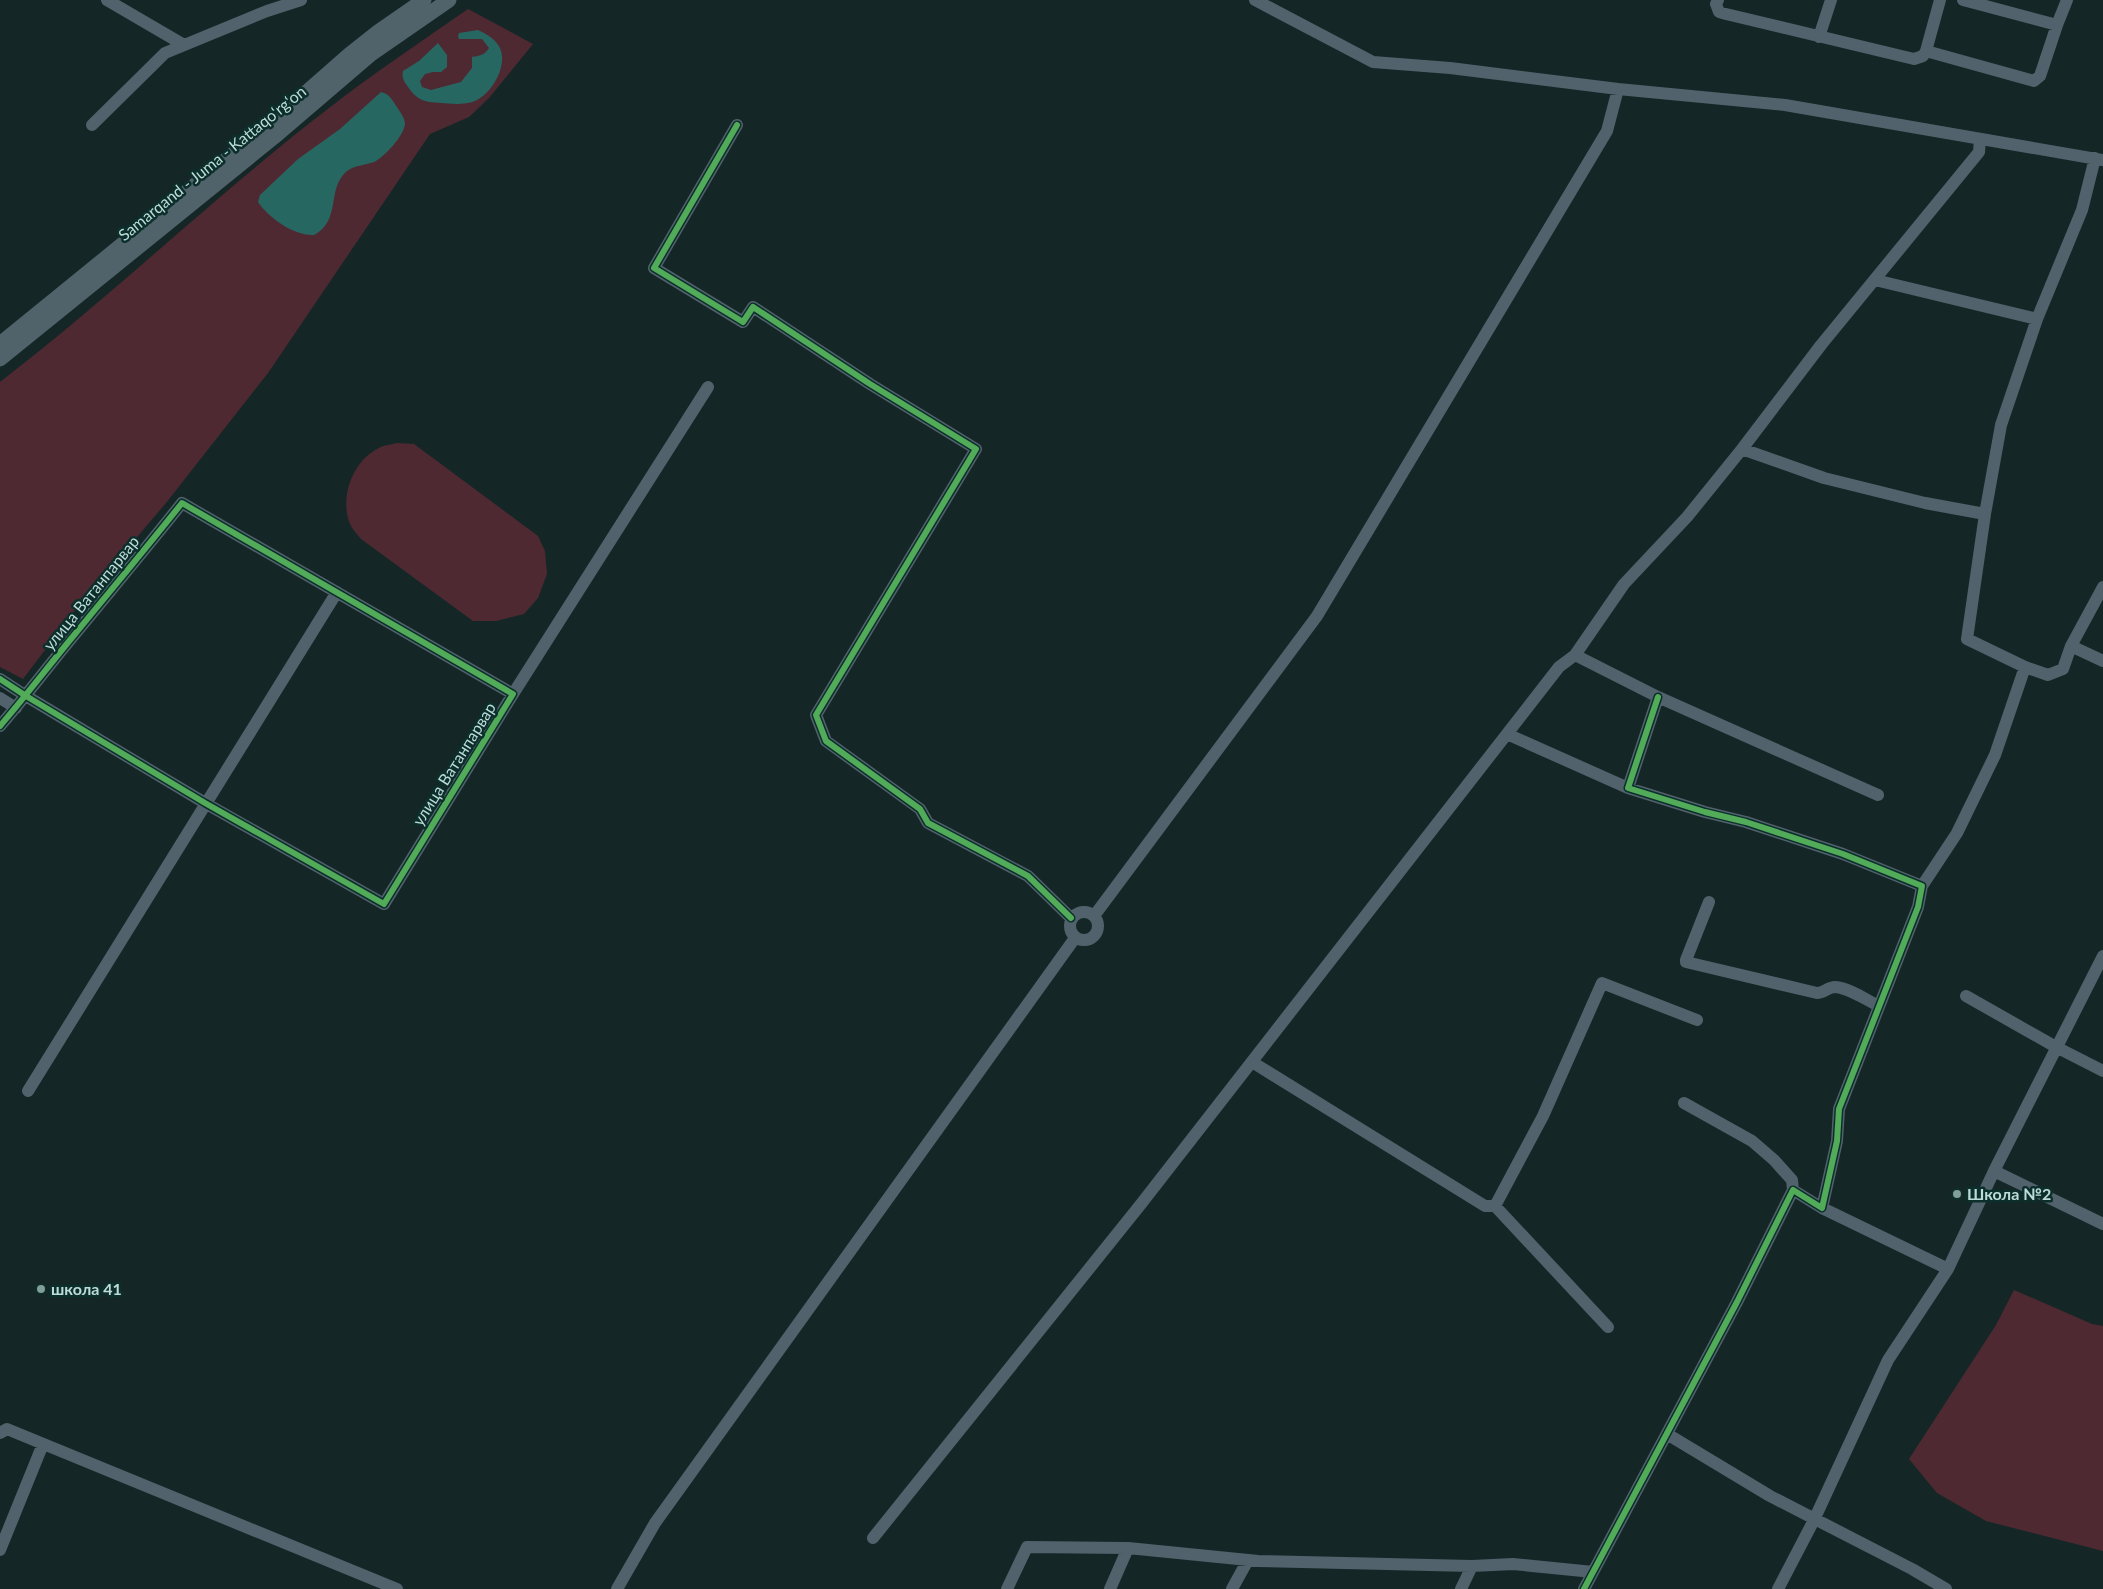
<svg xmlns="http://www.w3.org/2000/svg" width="2103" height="1589" viewBox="0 0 2103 1589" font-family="Lato,sans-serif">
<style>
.green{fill:#4f2931}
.water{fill:#276762}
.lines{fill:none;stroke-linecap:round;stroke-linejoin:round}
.minor{stroke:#52626c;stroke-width:12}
.major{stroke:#50626a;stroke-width:15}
.cycleway-casing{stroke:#0c2f2c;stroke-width:9}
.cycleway{stroke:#51ab58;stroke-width:6}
.poi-dot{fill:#829d9a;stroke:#0c2f2c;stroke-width:2}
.labels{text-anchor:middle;stroke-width:5;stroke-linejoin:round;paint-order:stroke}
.street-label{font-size:16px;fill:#bddcd9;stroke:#0c2f2c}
.poi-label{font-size:16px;font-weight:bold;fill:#bddcd9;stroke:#0c2f2c;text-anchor:start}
</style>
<rect width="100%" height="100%" fill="#142726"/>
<path class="green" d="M468 9 533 44 489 98 469 117 430 134 268 373 166 503 76 609 23 679 0 667V382C113 295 216 195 329 108 374 73 422 41 468 9Z
M396 443 414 444 538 536 545 551 547 574 538 598 524 614 496 621H473L361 539C357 534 352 529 350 524 339 497 353 459 381 447 385 445 391 445 396 443Z
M2014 1290 2092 1324 2103 1326V1551L1986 1521 1937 1493 1909 1459 1996 1325Z"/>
<path class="water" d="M478 30C486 34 494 38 499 46 509 64 493 93 475 101 465 105 452 104 441 103 428 102 420 102 411 91 406 84 401 79 403 71L419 61 438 43 447 55V67L441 72H433L425 74 420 81 422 87 431 90 461 82 472 68V57C479 56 485 55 489 48L482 39H459L458 36 459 33Z
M381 92C390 94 392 100 397 107 400 112 405 118 405 124 404 136 384 157 374 162 363 166 351 165 343 175 328 193 340 221 314 235 294 236 269 218 258 202L260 195 298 159 340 129Z"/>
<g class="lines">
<path class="minor" d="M107 0 184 45
M1255 0 1373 62 1450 68 1618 89 1785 105 2103 160
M1718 0 1716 4 1719 12 1726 14 1914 59 1923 56 1926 51 2034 81 2040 76 2057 25 2067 0
M1963 0 2057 25
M1819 37 1831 0
M1926 51 1940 0
M92 125 165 53 267 11 301 0
M737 125 654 268 743 322 753 307 870 384 976 449 816 715 826 741 920 809 928 823 1028 876 1071 918
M1875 280 2037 319 2082 210 2095 158
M1742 449 1824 478 1925 503 1985 514 1967 639 2025 667
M1985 514 2001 425 2037 319
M2071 646 2103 661
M0 679 26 696 205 803 384 904 513 694 182 503C147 547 111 590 75 634 50 664 26 696 0 726
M513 694 708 387
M0 698 16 708
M1507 734 1628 788
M1878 795 1658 697 1575 655 1624 584 1687 517 1742 449 1821 345 1979 152 1980 139
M1922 886 1957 833 1995 755 2025 667 2048 675 2063 669 2071 646 2103 587
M1709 902 1686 960V962L1817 993C1824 993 1828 987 1835 987 1850 988 1866 1000 1879 1006
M1070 926a14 14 0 1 1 28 0a14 14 0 1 1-28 0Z
M1094 916 1317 616 1607 131 1618 89
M1966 996 2056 1047 2103 1071
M1252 1062 1485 1206H1495L1608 1327
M28 1091 337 592
M1684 1103 1752 1141 1774 1160 1792 1180 1793 1190
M1994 1171 2103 1224
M1495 1206 1543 1116 1602 983 1697 1020
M1822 1208 1948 1269
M0 1433 7 1429 397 1589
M1667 1434 1770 1496 1912 1569 1946 1589
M873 1538 1141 1204 1559 667 1575 655
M0 1550 43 1444
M617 1589 655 1523 1075 938
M1007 1589 1027 1547 1128 1548 1258 1561 1472 1566
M1110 1589 1128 1548
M1232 1589 1248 1560
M1461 1589 1472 1566 1513 1564 1593 1572
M1584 1589 1737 1302 1793 1190 1822 1208 1837 1141 1839 1109 1918 907 1922 886 1843 854 1746 822 1705 812 1628 788 1658 697
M1778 1589 1814 1520 1888 1360 1948 1269 1994 1171 2103 956"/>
<path class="major" d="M0 344 275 120 349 55 378 32 424 0
M0 359 274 137 371 54 449 0"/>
<defs>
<path id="cycleway" d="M737 125 654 268 743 322 753 307 870 384 976 449 816 715 826 741 920 809 928 823 1028 876 1071 918
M0 679 26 696 205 803 384 904 513 694 182 503C147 547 111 590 75 634 50 664 26 696 0 726
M1584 1589 1737 1302 1793 1190 1822 1208 1837 1141 1839 1109 1918 907 1922 886 1843 854 1746 822 1705 812 1628 788 1658 697"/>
</defs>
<use href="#cycleway" class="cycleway-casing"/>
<use href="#cycleway" class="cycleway"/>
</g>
<g class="poi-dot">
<circle cx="1957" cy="1194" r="5"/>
<circle cx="41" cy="1289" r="5"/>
</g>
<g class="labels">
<g class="street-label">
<text transform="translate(212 163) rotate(-39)" y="6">Samarqand - Juma - Kattaqo‘rg‘on</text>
<text transform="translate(91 593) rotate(-51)" y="6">улица Ватанпарвар</text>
<text transform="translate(454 764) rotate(-58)" y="6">улица Ватанпарвар</text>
</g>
<g class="poi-label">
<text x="1967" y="1200">Школа №2</text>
<text x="51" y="1295">школа 41</text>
</g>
</g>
</svg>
